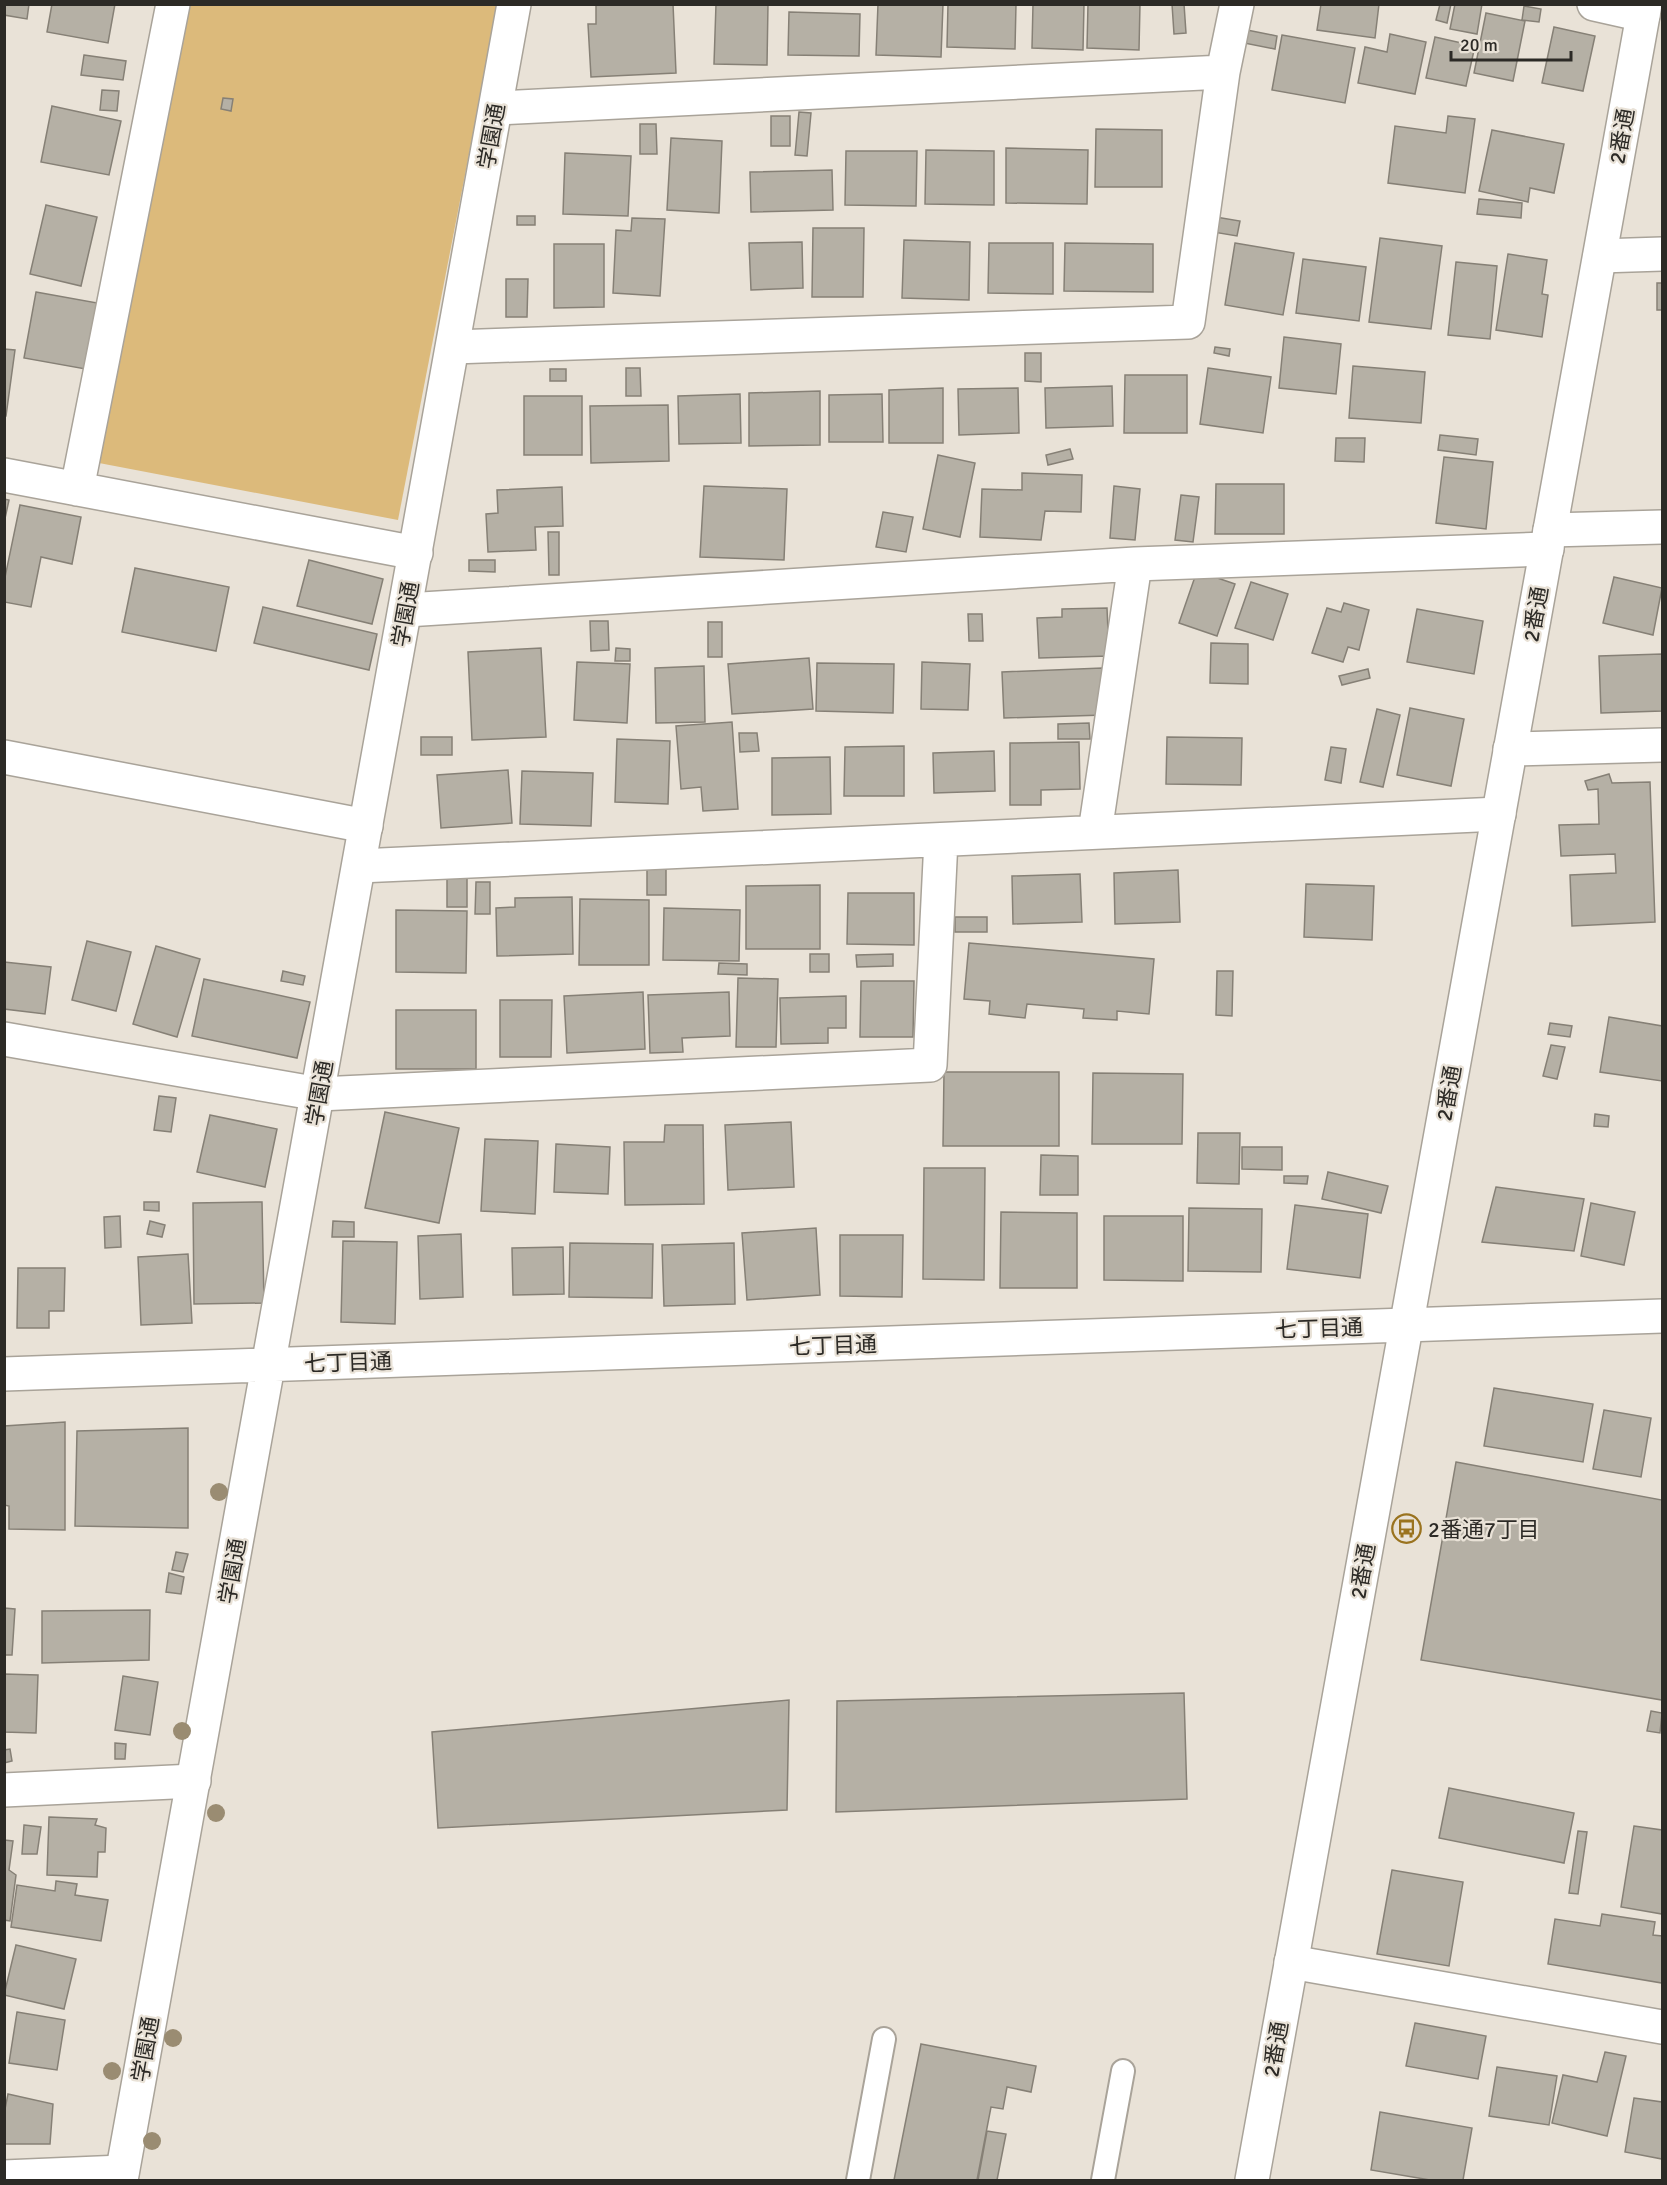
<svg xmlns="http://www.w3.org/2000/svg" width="1667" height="2185" viewBox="0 0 1667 2185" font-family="Signika,'Noto Sans JP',sans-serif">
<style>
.green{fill:#dcba7b}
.building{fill:#b5b0a5;stroke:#868076;stroke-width:1.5}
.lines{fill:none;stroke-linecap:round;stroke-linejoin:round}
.service-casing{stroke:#a9a399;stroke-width:26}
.minor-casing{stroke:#a9a399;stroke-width:36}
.tertiary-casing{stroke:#a9a399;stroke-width:36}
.service{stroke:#fff;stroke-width:22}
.minor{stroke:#fff;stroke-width:33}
.tertiary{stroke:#fff;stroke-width:33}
.tree{fill:#9a8c72}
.labels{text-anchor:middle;stroke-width:4.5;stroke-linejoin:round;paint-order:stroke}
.street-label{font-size:22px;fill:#2c2a26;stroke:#e9e2d7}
.poi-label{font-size:22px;fill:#2c2a26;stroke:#e9e2d7;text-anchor:start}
</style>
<rect width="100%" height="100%" fill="#e9e2d7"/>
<path class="green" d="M188 5H498L398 520 99 463Z"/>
<path class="building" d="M4 4H29L27 19 4 15Z
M52 4H115L108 43 47 32Z
M596 4H673L676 73 591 77 588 24H596Z
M716 4H768L767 65 714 64Z
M878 4H943L941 57 876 55Z
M948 4H1016L1015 49 947 47Z
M1033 4H1084L1083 50 1032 48Z
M1088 4H1140L1139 50 1087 48Z
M1172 4H1184L1186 33 1174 34Z
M1321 4H1379L1375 38 1317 30Z
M1440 4H1451L1447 23 1436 20Z
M1455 4H1482L1477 34 1450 29Z
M1524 6 1541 9 1539 22 1522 20Z
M789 12 860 14 859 56 788 55Z
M1486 13 1525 21 1513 81 1474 73Z
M1554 27 1595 36 1583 91 1542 83Z
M1242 29 1277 36 1275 49 1239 42Z
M1390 34 1426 42 1415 94 1358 83 1365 47 1387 52Z
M1282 35 1355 48 1345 103 1272 90Z
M1435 37 1475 46 1466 86 1426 78Z
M84 55 126 61 123 80 81 75Z
M102 90 119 91 117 111 100 110Z
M223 98 233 99 231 111 221 109Z
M52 106 121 121 109 175 41 162Z
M799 112 811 113 807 156 795 155Z
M771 116H790V146H771Z
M1448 116 1475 119 1465 193 1388 183 1395 126 1446 133Z
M640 124H656L657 154H640Z
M1096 129 1162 130V187H1095Z
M1492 130 1564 144 1554 193 1530 188 1528 202 1479 191Z
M671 138 722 141 719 213 667 210Z
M1006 148 1088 150 1087 204 1006 203Z
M926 150 994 151V205L925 204Z
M846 151H917L916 206 845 205Z
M565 153 631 156 628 216 563 214Z
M832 170 833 210 751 212 750 172Z
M1479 199 1522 203 1521 218 1477 214Z
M46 205 97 217 81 286 30 274Z
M517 216H535V225H517Z
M1210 216 1240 221 1237 236 1207 231Z
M632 218 665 219 660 296 613 293 616 230 631 231Z
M813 228H864L863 297H812Z
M1380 238 1442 246 1431 329 1369 322Z
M904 240 970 242 969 300 902 298Z
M802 242 803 288 751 290 749 243Z
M989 243H1053V294L988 293Z
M1065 243 1153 244V292L1064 291Z
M1235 243 1294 253 1283 315 1225 305Z
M554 244H604V307L554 308Z
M1508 254 1547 260 1542 294 1548 295 1542 337 1496 330Z
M1303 259 1366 267 1359 321 1296 313Z
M1456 262 1497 266 1490 339 1448 335Z
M506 279H528L527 317H506Z
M1657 283H1662V310H1657Z
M36 292 103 304 91 370 24 358Z
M1284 337 1341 344 1336 394 1279 388Z
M1215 347 1230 349 1229 356 1214 353Z
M4 349 15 350 6 416H4Z
M1025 353H1041V382L1025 381Z
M1353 366 1425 372 1421 423 1349 418Z
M626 368H640L641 396H626Z
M1208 368 1271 377 1263 433 1200 424Z
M550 369H566V381H550Z
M1125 375H1187V433H1124Z
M1112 386 1113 426 1046 428 1045 388Z
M943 388V443H889V390Z
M1018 388 1019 433 959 435 958 389Z
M820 391V445L749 446V393Z
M740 394 741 443 679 444 678 396Z
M882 394 883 442H829V395Z
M524 396H582V455H524Z
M668 405 669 461 591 463 590 406Z
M1440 435 1478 439 1476 455 1438 450Z
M1336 438H1365L1364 462 1335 461Z
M1070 449 1073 459 1048 465 1046 455Z
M938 455 975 463 960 537 923 529Z
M1444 457 1493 462 1486 529 1436 523Z
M1022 473 1082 475 1081 512 1045 511 1041 540 980 537 982 489 1022 490Z
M1216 484H1284V534H1215Z
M704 486 787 489 784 560 700 557Z
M1114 486 1140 489 1135 540 1110 538Z
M562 487 563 526 535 527 536 550 488 552 486 514 498 513 497 490Z
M1181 495 1199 497 1193 542 1175 540Z
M4 499 9 500 4 523Z
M20 505 81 517 72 564 41 557 31 607 4 602V582Z
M883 512 913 517 906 552 876 547Z
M548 532H559V575H549Z
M309 560 383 579 372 624 297 606Z
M469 560H495V572L469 571Z
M135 568 229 587 216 651 122 632Z
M1197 571 1235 584 1217 636 1179 623Z
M1614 577 1662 588 1653 635 1603 623Z
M1251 582 1288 594 1273 640 1235 628Z
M1344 603 1369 610 1359 650 1348 647 1343 662 1312 653 1327 608 1341 612Z
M263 607 377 634 369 670 254 643Z
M1107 608 1109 656 1039 658 1037 618 1062 617V609Z
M1417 609 1483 621 1474 674 1407 662Z
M968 614H982L983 641H969Z
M590 621H608L609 650 591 651Z
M708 622H722V657H708Z
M1211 643 1248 644V684L1210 683Z
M541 648 546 737 472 740 468 652Z
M616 648 630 649V661H615Z
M1662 654V711L1601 713 1599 656Z
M809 658 813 709 732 714 728 664Z
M577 662 630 664 627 723 574 720Z
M922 662 970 664 968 710 921 709Z
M817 663 894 664 893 713 816 711Z
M704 666 705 722 656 723 655 668Z
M1102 668 1104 715 1004 718 1002 672Z
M1368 669 1370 678 1342 685 1339 676Z
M1410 708 1464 719 1451 786 1397 775Z
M1377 709 1400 715 1383 787 1360 782Z
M732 722 738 809 703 811 701 787 681 789 676 726Z
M1089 723 1090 739H1058V724Z
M739 733H757L759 751 740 752Z
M421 737H452V755H421Z
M1167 737 1242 738 1241 785 1166 784Z
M617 739 670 741 668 804 615 802Z
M1079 742 1080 789 1041 790V805H1010V743Z
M904 746V796H844L845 747Z
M1331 747 1346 749 1341 783 1325 780Z
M994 751 995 791 934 793 933 753Z
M830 757 831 814 772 815V758Z
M508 770 512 823 441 828 437 775Z
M522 771 593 773 591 826 520 824Z
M1609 774 1612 783 1650 782 1655 922 1572 926 1570 875 1616 873 1615 854 1561 856 1559 825 1599 824 1598 789 1588 790 1585 781Z
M647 864H666V895H647Z
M1178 870 1180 922 1115 924 1114 873Z
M1080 874 1082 922 1013 924 1012 876Z
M447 878H467V907H447Z
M476 882H490V914H475Z
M1306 884 1374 886 1372 940 1304 937Z
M820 885V949H746V886Z
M848 893H914V945L847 944Z
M572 897 573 954 497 956 496 908 515 907V898Z
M580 899 649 900V965H579Z
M664 908 740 910 739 961 663 960Z
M396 910 467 911 466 973 396 972Z
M955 917H987V932H955Z
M87 941 131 952 116 1011 72 1000Z
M969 943 1154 959 1149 1014 1117 1011V1020L1083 1018 1084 1009 1027 1004 1025 1018 989 1014 990 1001 964 999Z
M156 946 200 959 177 1037 133 1024Z
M810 954H829V972H810Z
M893 954V966L857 967 856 955Z
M4 962 51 967 45 1014 4 1009Z
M719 963 747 964V975L718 974Z
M283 971 305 976 303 985 281 981Z
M1217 971H1233L1232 1016 1216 1015Z
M738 978 778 979 776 1047H736Z
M204 979 310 1002 297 1058 192 1036Z
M861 981H914L913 1037H860Z
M643 992 645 1049 567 1053 564 996Z
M729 992 730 1036 682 1038 683 1052 650 1053 648 995Z
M846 996V1028H828V1043L781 1044 780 998Z
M500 1000H552L551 1057H500Z
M396 1010H476V1069H396Z
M1609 1017 1662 1026V1081L1600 1072Z
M1550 1023 1572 1026 1570 1037 1548 1034Z
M1551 1045 1565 1047 1557 1079 1543 1076Z
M944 1072H1059V1146H943Z
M1093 1073 1183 1074 1182 1144H1092Z
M159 1096 176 1098 171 1132 154 1130Z
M385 1112 459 1128 439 1223 365 1208Z
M1595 1114 1609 1116 1608 1127 1594 1126Z
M210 1115 277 1129 265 1187 197 1172Z
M791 1122 794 1187 728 1190 725 1125Z
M665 1125H703L704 1204 625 1205 624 1142H664Z
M1198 1133H1240L1239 1184 1197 1183Z
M485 1139 538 1141 535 1214 481 1211Z
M556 1144 610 1147 608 1194 554 1192Z
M1242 1147H1282V1170L1242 1169Z
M1041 1155 1078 1156V1195H1040Z
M924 1168H985L984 1280 923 1279Z
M1328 1172 1388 1186 1381 1213 1322 1199Z
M1284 1176H1308L1307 1184 1284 1183Z
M1496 1187 1584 1199 1574 1251 1482 1242Z
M144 1202H159V1211L144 1210Z
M262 1202 264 1303 194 1304 193 1203Z
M1591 1203 1635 1212 1624 1265 1581 1256Z
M1295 1205 1368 1214 1360 1278 1287 1269Z
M1189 1208 1262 1209 1261 1272 1188 1271Z
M1001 1212 1077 1213V1288H1000Z
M120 1216 121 1247 105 1248 104 1217Z
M1104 1216H1183V1281L1104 1280Z
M150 1221 165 1225 162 1237 147 1234Z
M333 1221 354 1222V1237H332Z
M816 1228 820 1295 747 1300 742 1233Z
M461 1234 463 1297 420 1299 418 1236Z
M840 1235H903L902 1297 840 1296Z
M343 1241 397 1242 395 1324 341 1322Z
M570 1243 653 1244 652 1298 569 1297Z
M734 1243 735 1304 664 1306 662 1245Z
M563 1247 564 1294 513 1295 512 1248Z
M188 1254 192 1323 141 1325 138 1257Z
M18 1268H65L64 1311H49V1328H17Z
M1494 1388 1593 1404 1583 1462 1484 1446Z
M1604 1410 1651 1418 1641 1477 1593 1469Z
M65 1422V1530L9 1529V1506L4 1505V1426Z
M188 1428V1528L75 1526 77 1431Z
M1456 1462 1662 1500V1700L1421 1660Z
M176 1552 188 1554 183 1572 172 1570Z
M169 1573 184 1577 181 1594 166 1592Z
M4 1608 15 1609 12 1655H4Z
M150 1610 149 1660 42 1663V1611Z
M4 1674 38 1675 36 1733 4 1732Z
M123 1676 158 1682 150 1735 115 1730Z
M1184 1693 1187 1799 836 1812 837 1701Z
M789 1700 787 1810 438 1828 432 1732Z
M1651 1711 1662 1713 1660 1733 1647 1731Z
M115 1743 126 1744 125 1759H115Z
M10 1749 12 1761 4 1763V1750Z
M1449 1788 1574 1813 1564 1863 1439 1838Z
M49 1817 97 1819 95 1825 106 1828 105 1852H98L97 1877 47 1875Z
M24 1825 41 1827 37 1854H22Z
M1634 1826 1662 1830V1914L1621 1907Z
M1578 1831 1587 1832 1578 1894 1569 1893Z
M4 1840 13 1841 9 1870 16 1875 10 1921 4 1920Z
M1392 1870 1463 1882 1449 1966 1377 1954Z
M56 1881 77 1884 75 1895 108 1900 101 1941 11 1927 17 1885 55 1891Z
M1602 1914 1655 1922 1653 1935 1662 1936V1983L1548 1964 1555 1919 1600 1926Z
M16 1945 76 1959 64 2009 4 1995Z
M17 2012 65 2020 57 2070 9 2063Z
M1415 2023 1486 2036 1478 2079 1406 2066Z
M921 2044 1036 2066 1031 2092 1007 2087 1003 2109 991 2107 977 2180H894Z
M1605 2052 1626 2056 1607 2136 1552 2123 1563 2075 1597 2082Z
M1497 2067 1557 2076 1549 2125 1489 2116Z
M8 2094 53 2104 50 2144H4V2114Z
M1634 2098 1662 2102V2159L1625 2152Z
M1380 2112 1472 2128 1463 2180H1430L1371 2170Z
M987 2131 1006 2134 997 2180H978Z"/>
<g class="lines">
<defs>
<path id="service" d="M858 2180 884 2039
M1103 2180 1123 2071"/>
<path id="minor" d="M1594 4 1643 15
M496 108 1223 72
M1600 256 1662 254
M453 347 1188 322 1223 72 1237 4
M4 475 416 553
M77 489 173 4
M1550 530 1662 527
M406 610 1135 564 1547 549
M1510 749 1662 745
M4 757 366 826
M1095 832 1135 564
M359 866 1499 814
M4 1039 319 1094 930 1065 941 840
M4 1790 194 1781
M1291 1962 1662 2027
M4 2177 122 2172"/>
<path id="tertiary" d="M4 1374 1662 1316
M121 2180 514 4
M1252 2180 1645 4"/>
</defs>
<use href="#service" class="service-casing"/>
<use href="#minor" class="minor-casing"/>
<use href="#tertiary" class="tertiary-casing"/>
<use href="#service" class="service"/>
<use href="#minor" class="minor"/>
<use href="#tertiary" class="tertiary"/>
</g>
<g class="tree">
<circle cx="219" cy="1492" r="9"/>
<circle cx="182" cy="1731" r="9"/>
<circle cx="216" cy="1813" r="9"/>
<circle cx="173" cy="2038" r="9"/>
<circle cx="112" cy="2071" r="9"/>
<circle cx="152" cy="2141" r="9"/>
</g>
<defs>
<symbol id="bus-ring" viewBox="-11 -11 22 22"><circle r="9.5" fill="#e9e2d7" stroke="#9a731f" stroke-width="1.5"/><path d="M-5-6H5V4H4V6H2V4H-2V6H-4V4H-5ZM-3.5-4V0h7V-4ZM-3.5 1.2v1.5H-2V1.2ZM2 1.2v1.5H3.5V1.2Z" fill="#9a731f"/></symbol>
</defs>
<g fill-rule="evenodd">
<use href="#bus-ring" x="1390" y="1512" width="33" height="33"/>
</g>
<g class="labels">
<g class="street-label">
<text transform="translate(491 136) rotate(-80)" y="8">学園通</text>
<text transform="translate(1621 136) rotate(-80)" y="8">2番通</text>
<text transform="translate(405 614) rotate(-80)" y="8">学園通</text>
<text transform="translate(1535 614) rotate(-80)" y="8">2番通</text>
<text transform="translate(319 1093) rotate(-80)" y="8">学園通</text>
<text transform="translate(1448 1093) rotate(-80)" y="8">2番通</text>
<text transform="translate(1319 1328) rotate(-2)" y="8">七丁目通</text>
<text transform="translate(833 1345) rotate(-2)" y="8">七丁目通</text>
<text transform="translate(348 1362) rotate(-2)" y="8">七丁目通</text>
<text transform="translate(232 1571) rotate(-80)" y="8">学園通</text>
<text transform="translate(1362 1571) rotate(-80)" y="8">2番通</text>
<text transform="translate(145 2049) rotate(-80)" y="8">学園通</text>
<text transform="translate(1275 2049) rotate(-80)" y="8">2番通</text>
</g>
<g class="poi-label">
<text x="1428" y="1537">2番通7丁目</text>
</g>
</g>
<rect width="1667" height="2185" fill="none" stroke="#2c2a26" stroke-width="12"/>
<path d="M1451 51v9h120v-9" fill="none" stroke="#2c2a26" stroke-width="3"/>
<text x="1460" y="51" font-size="18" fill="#2c2a26" stroke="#e9e2d7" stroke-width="4.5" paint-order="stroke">20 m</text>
</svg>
